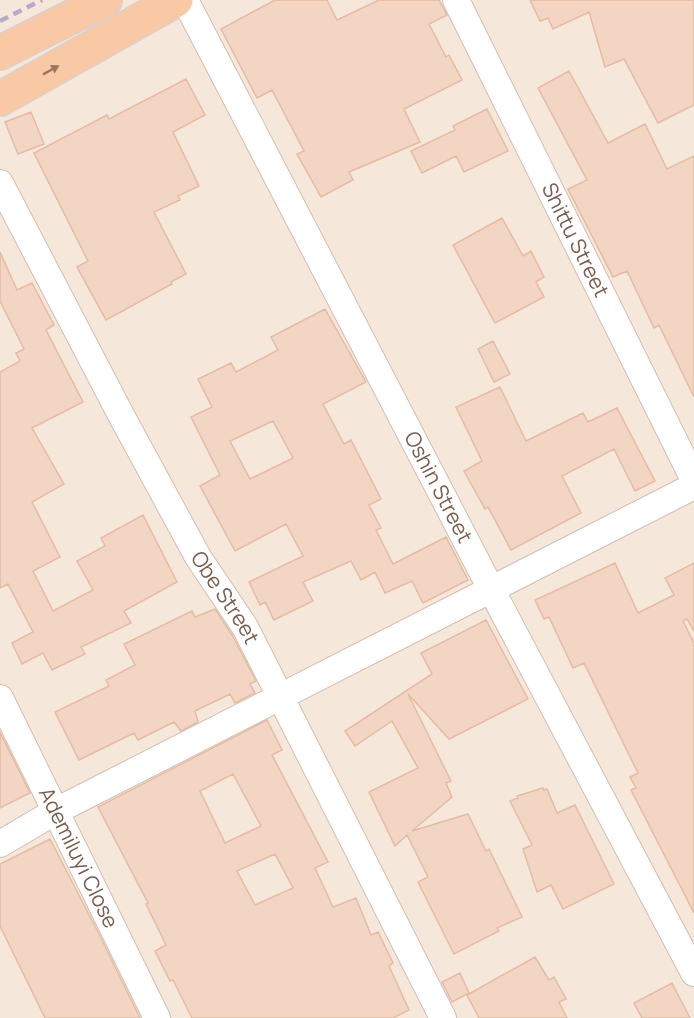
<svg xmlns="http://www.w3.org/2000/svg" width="694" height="1018" viewBox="0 0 694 1018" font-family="Manrope,sans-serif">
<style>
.residential{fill:#f5e8da}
.building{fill:#f3d5c3;stroke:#e6bba3;stroke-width:1.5;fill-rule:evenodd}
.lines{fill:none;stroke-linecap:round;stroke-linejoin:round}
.minor-casing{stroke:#d1beb0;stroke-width:28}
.trunk-casing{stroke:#dad1cd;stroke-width:36}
.minor{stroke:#fff;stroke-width:26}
.trunk{stroke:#f9c8a4;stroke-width:33}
.rail{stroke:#b9a8c9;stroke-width:4.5;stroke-dasharray:9 6;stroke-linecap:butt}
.oneway{fill:#9a7763}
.labels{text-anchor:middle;stroke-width:5;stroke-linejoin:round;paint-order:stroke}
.street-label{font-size:21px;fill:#7a5c4d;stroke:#fffaf3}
</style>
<rect width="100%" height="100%" fill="#fdf6ec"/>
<path class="residential" d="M0 0H694V1018H0Z"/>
<path class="building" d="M275 0H327L337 20 379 0H439L447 15 429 24 446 57 449 55 462 80 404 109 420 142 349 172 353 180 321 197 297 154 304 151 272 90 257 98 221 29Z
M530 0H694V105L658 123 624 59 605 67 589 12 553 29 548 18 540 21Z
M569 71 608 143 645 124 667 169 694 156V397L659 325 654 328 627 271 613 277 568 189 587 180 538 88Z
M186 79 205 115 173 132 199 186 178 196 180 200 154 212 186 274 171 282 172 284 106 320 77 267 88 261 34 153 107 115 109 119Z
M487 109 508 151 464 172 456 156 422 173 411 151 455 130 453 126Z
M31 112 44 144 18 154 5 122Z
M502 218 523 256 531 251 544 277 536 282 544 297 495 323 453 245Z
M0 252 17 290 32 283 54 325 46 330 83 402 32 428 64 484 32 502 60 557 33 571 53 611 93 590 77 561 105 546 101 538 143 515 177 582 124 611 131 623 81 647 85 654 52 670 43 653 22 664 12 643 33 632 8 584 0 588V372L20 361 16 353 24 349 0 301Z
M325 309 366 382 323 404 344 444 351 440 381 499 369 505 381 528 376 530 393 564 446 537 468 580 423 603 412 581 385 593 375 572 361 580 351 561 303 582 313 601 274 620 265 602 260 605 249 582 303 556 286 524 235 551 200 486 220 475 191 417 212 407 198 379 231 363 236 372 278 350 271 337ZM273 421 293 458 250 479 230 441Z
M493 341 510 374 494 382 478 349Z
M500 387 526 441 583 413 588 422 617 408 655 481 635 491 614 449 562 476 581 513 511 550 488 507 485 509 464 471 482 461 456 407Z
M615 563 638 613 674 595 665 578 694 563V631L687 619 683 621 694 643V913L631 790 636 788 630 777 638 773 584 663 573 668 549 617 544 619 535 600Z
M215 609 232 635 256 681 250 684 255 693 235 703 230 694 195 711 198 722 181 731 174 722 138 740 134 733 79 760 55 712 109 686 106 680 135 665 124 644 192 611 195 617Z
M486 620 528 699 449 739 408 694 451 781 446 783 452 797 412 831 468 814 486 851 489 849 522 917 497 928 499 931 454 954 418 882 428 877 407 835 395 846 369 792 418 768 392 721 355 746 345 731 432 674 421 653Z
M267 720 282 750 272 755 328 862 315 868 333 907 356 898 371 935 378 932 393 963 389 966 409 1010 393 1018H192L173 980 170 981 155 951 166 945 146 904 148 903 98 807ZM233 774 261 826 225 843 200 791ZM275 854 293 888 255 905 237 871Z
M0 732 30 793 0 808Z
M543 788 544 790 547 789 557 813 575 805 614 884 563 909 551 885 537 892 523 849 532 845 510 801 518 798 517 796Z
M50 839 98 932 140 1018H45L0 926V864Z
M535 957 549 980 554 977 566 999 559 1002 567 1018H479L467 995Z
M460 973 469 993 452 1002 442 982Z
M672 983 690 1018H642L634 1003Z"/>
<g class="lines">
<defs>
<g id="minor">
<path id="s1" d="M185 0 491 589 694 973"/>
<path id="s2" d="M456 0 694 480"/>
<path id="s3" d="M0 183 121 415 198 557 245 627 443 1018"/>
<path id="s4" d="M0 698 157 1018"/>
<path d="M0 844 56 811 694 486"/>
</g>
<path id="trunk" d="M0 53 105 0
M0 99 176 0"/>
</defs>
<use href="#minor" class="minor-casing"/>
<use href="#trunk" class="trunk-casing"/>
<use href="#minor" class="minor"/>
<use href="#trunk" class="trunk"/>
<path class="rail" d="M0 21 42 0"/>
</g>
<defs><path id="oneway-solid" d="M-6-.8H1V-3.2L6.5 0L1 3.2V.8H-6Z" transform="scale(1.5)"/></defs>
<use class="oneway" href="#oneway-solid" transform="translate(51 70) rotate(-29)"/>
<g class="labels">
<g class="street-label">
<text dy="7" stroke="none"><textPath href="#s2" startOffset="268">Shittu Street</textPath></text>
<text dy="7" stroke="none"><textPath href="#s1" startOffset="549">Oshin Street</textPath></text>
<text dy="7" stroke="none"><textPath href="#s3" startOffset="472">Obe Street</textPath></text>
<text dy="7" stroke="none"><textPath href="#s4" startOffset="178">Ademiluyi Close</textPath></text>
</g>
</g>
</svg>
